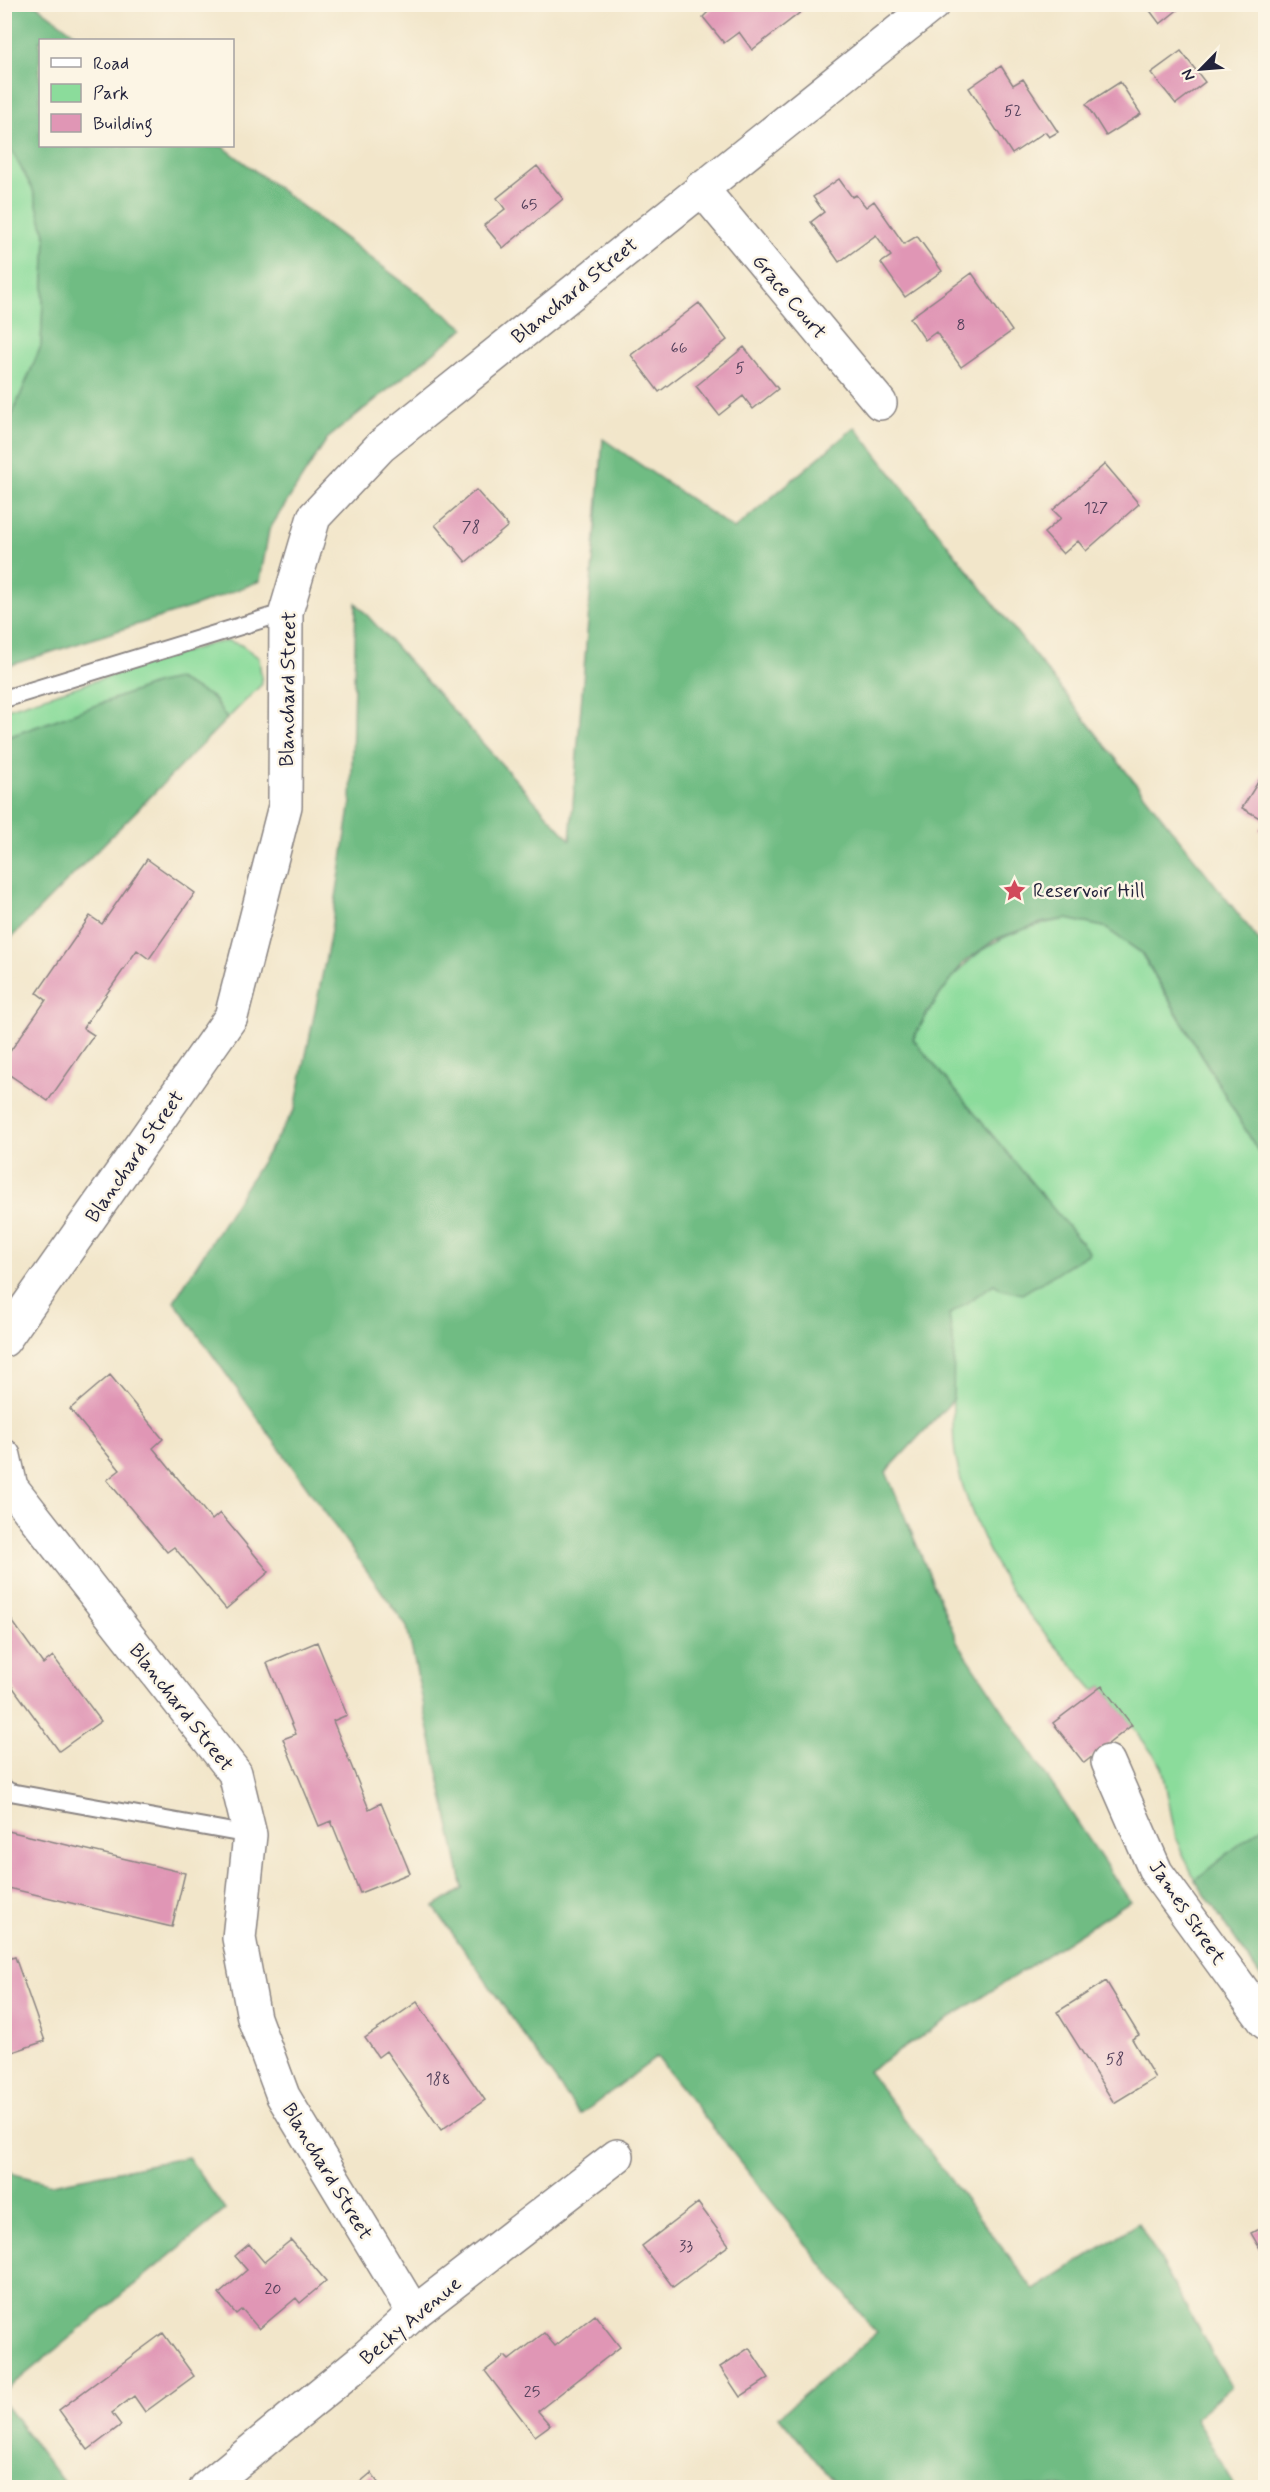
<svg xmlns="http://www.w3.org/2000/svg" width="1270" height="2492" viewBox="0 0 1270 2492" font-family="Mynerve,sans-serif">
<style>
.green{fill:#8bdc9b;stroke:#567f6b;stroke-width:1.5}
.forest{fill:#70bc83;stroke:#496f5f;stroke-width:1.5}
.building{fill:#e096b5}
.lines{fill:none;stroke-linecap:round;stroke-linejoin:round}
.lane-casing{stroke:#8a8482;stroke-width:20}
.street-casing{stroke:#8a8482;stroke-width:36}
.lane{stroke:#fff;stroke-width:16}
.street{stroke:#fff;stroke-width:33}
.labels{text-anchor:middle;stroke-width:5;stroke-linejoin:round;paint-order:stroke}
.number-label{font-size:16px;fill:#523f5a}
.street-label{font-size:20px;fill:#22223b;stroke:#fcf5e5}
.poi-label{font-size:20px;fill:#22223b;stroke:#fcf5e5;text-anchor:start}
</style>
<rect width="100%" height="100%" fill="#fcf5e5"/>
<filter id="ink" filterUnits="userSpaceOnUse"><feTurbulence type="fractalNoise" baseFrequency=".0167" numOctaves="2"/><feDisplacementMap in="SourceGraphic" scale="12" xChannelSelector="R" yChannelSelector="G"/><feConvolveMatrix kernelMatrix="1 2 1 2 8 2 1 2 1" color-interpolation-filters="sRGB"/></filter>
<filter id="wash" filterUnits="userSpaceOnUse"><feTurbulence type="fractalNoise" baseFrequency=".008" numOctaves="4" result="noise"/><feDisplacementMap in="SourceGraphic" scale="24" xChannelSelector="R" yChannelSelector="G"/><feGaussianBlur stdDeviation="1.35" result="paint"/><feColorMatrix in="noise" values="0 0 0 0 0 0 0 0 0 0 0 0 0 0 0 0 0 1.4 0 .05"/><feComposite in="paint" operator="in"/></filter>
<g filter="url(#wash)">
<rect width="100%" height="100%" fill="#f2e6ca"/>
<path class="green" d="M5 138 33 190 46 238 41 346 5 432Z
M228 641 241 645 259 658 262 684 227 719 212 697 158 683 5 738 4 710 210 644Z
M1067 919 1104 927 1141 953 1265 1163V1824L1195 1880 1176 1839 1162 1766 1102 1686 1095 1691C1070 1662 1044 1634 1020 1603 993 1568 957 1488 954 1443 951 1400 955 1358 948 1315L994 1284 913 1040C952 967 983 933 1067 919Z"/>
<path class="forest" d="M4 5H36L83 40H40V146H222L464 328 327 439 269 530 260 581 195 606 5 667V432L41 346 46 238 33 190 5 138Z
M855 427 1265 948V1163L1142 953 1104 927 1067 919 1041 923 996 939 963 963 928 1011 913 1039 1090 1253 1022 1294 1001 1289 994 1284 949 1315 954 1347 953 1400 886 1472 958 1643 1130 1901 868 2071 1034 2290 1139 2223 1231 2387 1195 2418 1236 2487H838L779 2416 876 2333 657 2057 580 2115 434 1907 463 1889 407 1627 174 1301 295 1109 329 942 351 802 356 603 570 840 603 439 734 529Z
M177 679 212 697 227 719 5 944V738L158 683Z
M1265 1824V1983L1195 1880Z
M188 2157 225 2210 5 2391V2167L14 2174 52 2184Z
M5 2405 67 2487H5Z"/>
<g id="blocks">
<path class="building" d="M716 4H797L802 11 752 50 739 32 724 43 703 17Z
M1145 4H1185L1160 24Z
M1181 51 1205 82 1176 104 1151 73Z
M1001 66 1013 85 1023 79 1058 132 1049 137 1045 132 1012 154 969 88Z
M1120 82 1141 114 1106 136 1086 104Z
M537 166 563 199 503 248 484 225 505 209 497 198Z
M839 179 852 197 856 195 866 207 874 201 904 244 917 236 942 271 905 297 881 263 891 256 876 235 839 262 811 222 824 212 813 197Z
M972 273 1012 331 961 367 936 332 925 340 910 318Z
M699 303 727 340 659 392 631 355Z
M744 347 778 389 753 409 743 396 719 415 696 386Z
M1105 464 1139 504 1086 551 1078 541 1063 554 1044 533 1061 518 1053 510Z
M476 490 508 526 466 562 435 525Z
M1266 769V834L1259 830 1265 821 1242 808Z
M147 859 195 893 149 959 137 950 83 1028 94 1035 48 1101 4 1071V1060L46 1000 37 993 90 916 102 924Z
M110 1375 163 1439 153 1448 212 1520 220 1513 269 1572 226 1609 174 1547 167 1552 107 1480 120 1470 70 1409Z
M5 1611 43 1664 53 1656 101 1721 59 1751 12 1686 5 1691Z
M317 1642 347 1715 333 1721 369 1809 381 1803 410 1873 360 1893 331 1821 319 1826 287 1749 283 1739 296 1734 267 1663Z
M1102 1686 1132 1725 1084 1763 1053 1723Z
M4 1830 185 1873 172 1927 4 1887Z
M15 1957 45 2041 4 2055V1960Z
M1106 1981 1139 2035 1132 2039 1155 2078 1114 2103 1057 2012Z
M417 2002 485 2100 441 2130 386 2051 378 2057 365 2038Z
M698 2203 729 2245 673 2287 642 2246Z
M1266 2225V2259L1251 2233Z
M291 2240 326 2281 300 2303 296 2298 259 2329 242 2309 236 2314 219 2294 247 2270 235 2256 249 2244 264 2262Z
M595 2315 620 2347 538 2411 550 2425 535 2436 485 2371 505 2356 509 2360 544 2333 555 2346Z
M163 2333 194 2376 145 2412 134 2396 112 2413 121 2425 88 2450 59 2410Z
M749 2348 769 2378 740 2397 720 2367Z
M371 2473 382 2488H353Z"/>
</g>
</g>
<g filter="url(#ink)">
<use href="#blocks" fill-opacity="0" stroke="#8a8482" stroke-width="1.5"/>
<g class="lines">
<defs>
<path id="lane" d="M4 699 286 612
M4 1788 10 1792 250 1835"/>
<path id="street" d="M701 188 880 403
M4 1340 231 1017 285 806 286 612 314 517 381 446 933 4
M4 1456 11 1487 235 1773 250 1835 239 1938 254 2018 283 2096 414 2313
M1108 1762 1156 1872 1266 2023
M206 2488 367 2356 414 2313 617 2156"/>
</defs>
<use href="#lane" class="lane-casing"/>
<use href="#street" class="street-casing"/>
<use href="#lane" class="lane"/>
<use href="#street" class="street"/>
</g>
</g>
<defs>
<symbol id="sight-bare" viewBox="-9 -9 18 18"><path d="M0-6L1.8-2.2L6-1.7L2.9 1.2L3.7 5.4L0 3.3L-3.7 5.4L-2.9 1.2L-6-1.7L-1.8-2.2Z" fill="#d1495b" stroke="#fcf5e5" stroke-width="2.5" paint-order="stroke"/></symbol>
</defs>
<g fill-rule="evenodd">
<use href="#sight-bare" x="998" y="874" width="33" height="33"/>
</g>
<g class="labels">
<g class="number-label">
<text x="1013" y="116">52</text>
<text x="529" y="210">65</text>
<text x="961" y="330">8</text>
<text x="679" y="353">66</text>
<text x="740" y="373">5</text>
<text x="1096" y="513">127</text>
<text x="471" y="532">78</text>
<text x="1115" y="2064">58</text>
<text x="438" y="2084">188</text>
<text x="686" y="2251">33</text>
<text x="273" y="2294">20</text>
<text x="532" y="2397">25</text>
</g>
<g class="street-label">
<text transform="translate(574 290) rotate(-39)" y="7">Blanchard Street</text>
<text transform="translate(790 296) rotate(50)" y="7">Grace Court</text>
<text transform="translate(287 689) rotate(-89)" y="7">Blanchard Street</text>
<text transform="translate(134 1156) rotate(-55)" y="7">Blanchard Street</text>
<text transform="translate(182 1707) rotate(52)" y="7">Blanchard Street</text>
<text transform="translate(1188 1912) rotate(56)" y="7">James Street</text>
<text transform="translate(328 2171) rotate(59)" y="7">Blanchard Street</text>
<text transform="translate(410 2320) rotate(-40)" y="7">Becky Avenue</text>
</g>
<g class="poi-label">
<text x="1033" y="897">Reservoir Hill</text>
</g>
</g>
<rect width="1270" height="2492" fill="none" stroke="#fcf5e5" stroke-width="24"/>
<rect x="39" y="39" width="195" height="108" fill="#fcf5e5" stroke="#a5a1a1" stroke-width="1.5"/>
<rect x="51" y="58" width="30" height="9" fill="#ffffff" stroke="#a5a1a1" stroke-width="1.5"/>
<text x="93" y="69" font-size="18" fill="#22223b">Road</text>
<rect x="51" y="84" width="30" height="18" fill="#8bdc9b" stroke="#a5a1a1" stroke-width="1.5"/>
<text x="93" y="99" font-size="18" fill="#22223b">Park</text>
<rect x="51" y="114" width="30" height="18" fill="#e096b5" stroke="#a5a1a1" stroke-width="1.5"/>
<text x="93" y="129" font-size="18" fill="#22223b">Building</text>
<g transform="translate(1201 69) rotate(245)" stroke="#fcf5e5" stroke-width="4.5" paint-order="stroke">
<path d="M0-4.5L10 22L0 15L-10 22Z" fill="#22223b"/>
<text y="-9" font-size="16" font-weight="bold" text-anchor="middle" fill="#22223b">N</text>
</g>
</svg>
